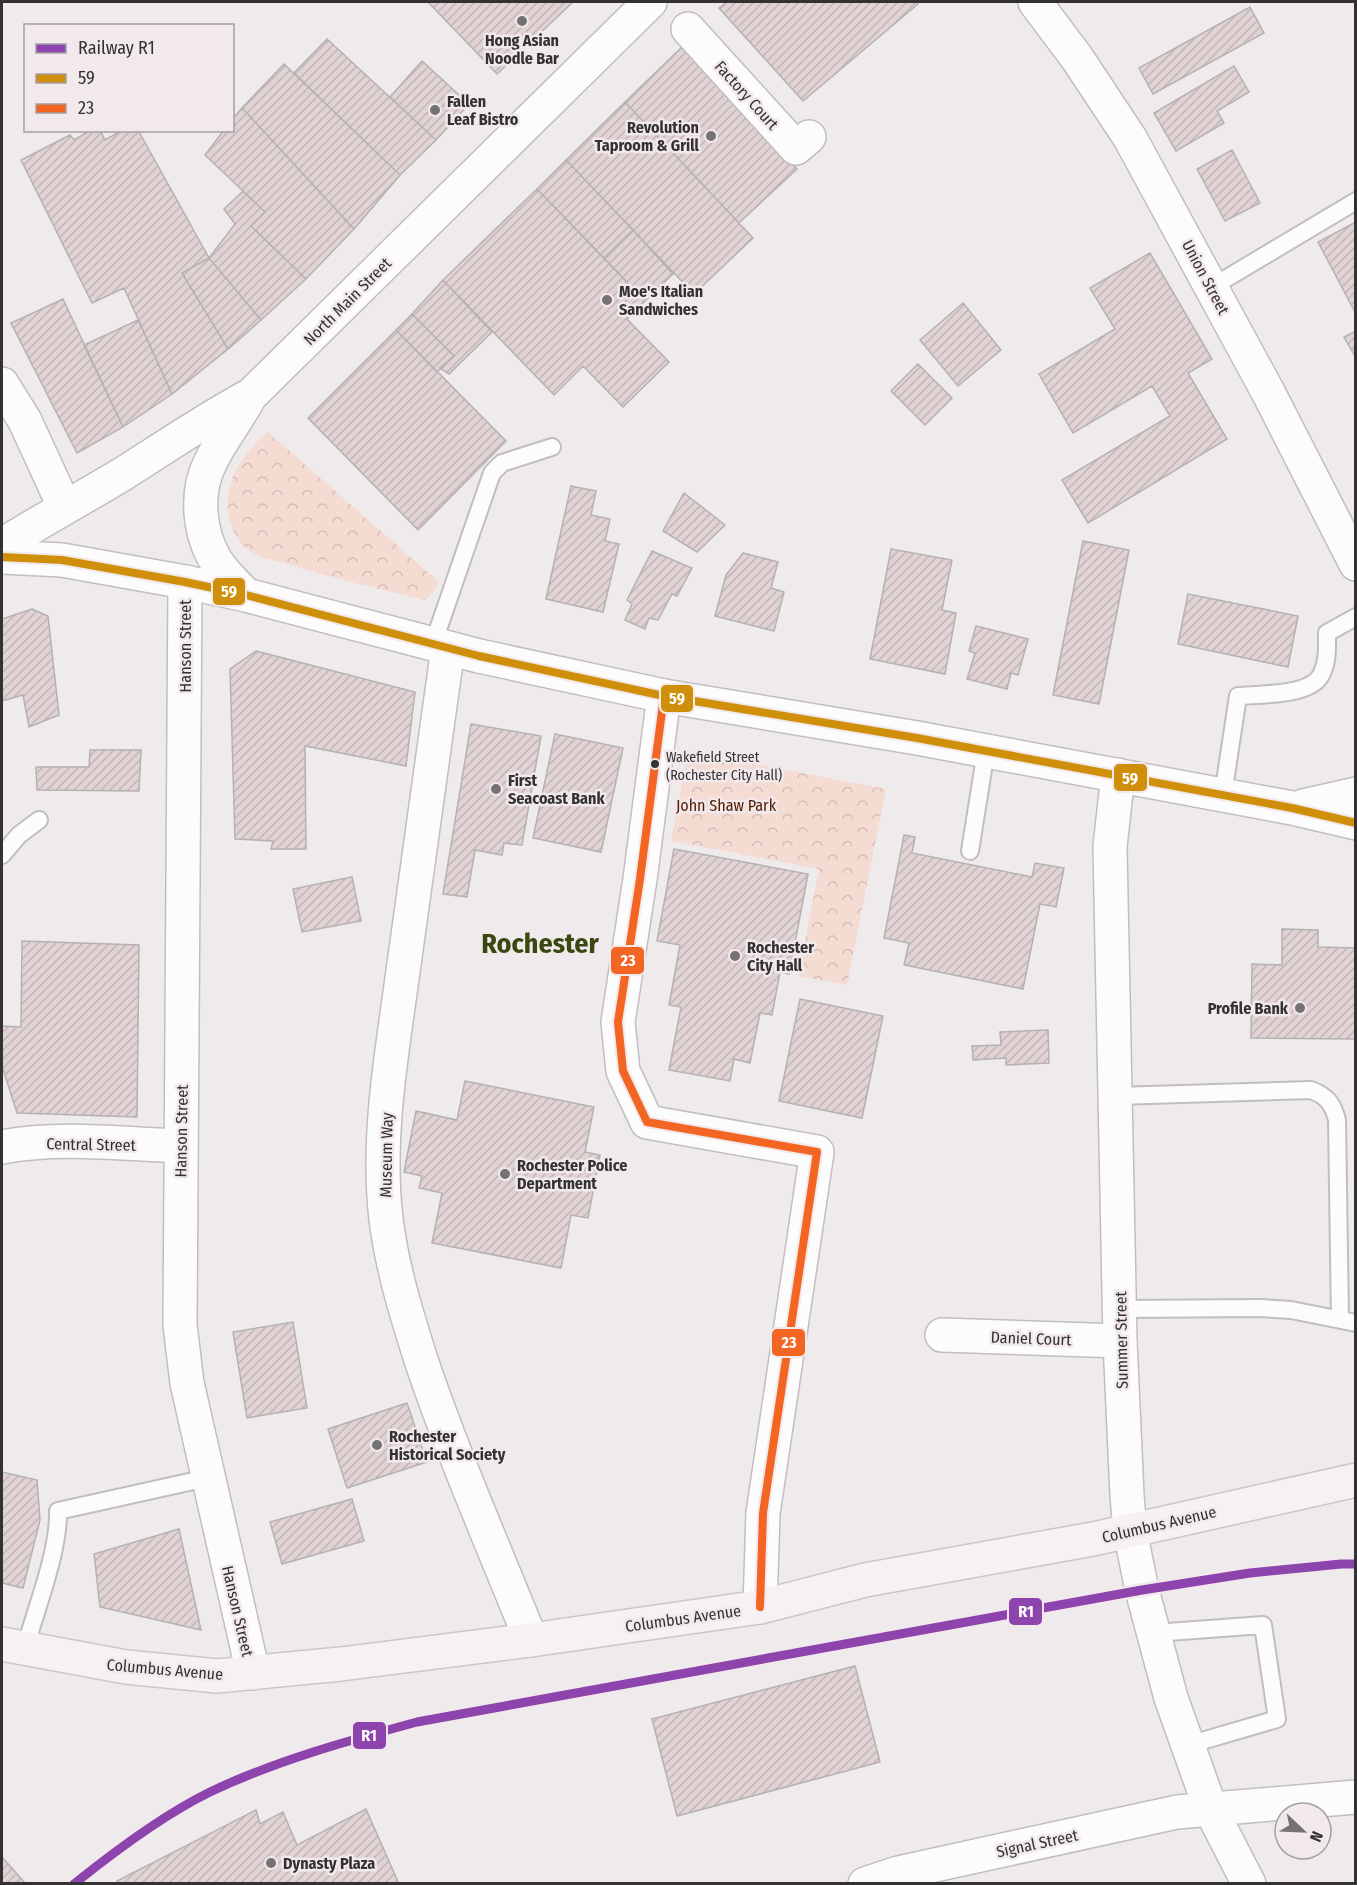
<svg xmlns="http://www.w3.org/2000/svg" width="1357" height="1885" viewBox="0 0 1357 1885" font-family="'Fira Sans Condensed',sans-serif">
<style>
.park{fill:url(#park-crowns)}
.building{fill:url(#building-hatch);stroke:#b5b1b2;stroke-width:1.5}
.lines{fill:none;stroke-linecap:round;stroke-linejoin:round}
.lane-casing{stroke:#c1bebf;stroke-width:20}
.street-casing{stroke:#c1bebf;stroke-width:36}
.secondary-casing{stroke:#c1bebf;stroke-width:36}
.primary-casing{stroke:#c9c7c8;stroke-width:36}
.lane{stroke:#fdfcfc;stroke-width:16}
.street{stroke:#fdfcfc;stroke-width:33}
.secondary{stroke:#fdfcfc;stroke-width:33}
.primary{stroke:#f7f1f6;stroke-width:33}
.bus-1-casing{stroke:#f1e9ec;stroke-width:12}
.bus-2-casing{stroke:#f1e9ec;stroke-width:12}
.bus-1{stroke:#d08f0a;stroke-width:8}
.bus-2{stroke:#f26522;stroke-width:8}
.rail-1-casing{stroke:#f1e9ec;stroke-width:14}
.rail-1{stroke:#8e44ad;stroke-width:9}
.poi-dot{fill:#757273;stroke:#f1e9ec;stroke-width:2}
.bus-dot{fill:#343132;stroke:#f1e9ec;stroke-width:2}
.labels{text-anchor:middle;stroke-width:5;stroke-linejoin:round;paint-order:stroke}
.bus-label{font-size:14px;fill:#343132;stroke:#f1e9ec;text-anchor:start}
.poi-label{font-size:16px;font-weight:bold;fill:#343132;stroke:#f1e9ec;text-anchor:start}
.street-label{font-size:16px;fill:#343132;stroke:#f1e9ec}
.park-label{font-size:16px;fill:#521b00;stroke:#f1e9ec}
.town-label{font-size:28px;font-weight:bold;fill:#394810;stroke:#f1e9ec}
.line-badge{stroke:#f1e9ec;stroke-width:2}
.badge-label{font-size:16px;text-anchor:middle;font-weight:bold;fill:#fff}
</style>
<defs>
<pattern id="park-crowns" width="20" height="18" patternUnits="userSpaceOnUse" patternTransform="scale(1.5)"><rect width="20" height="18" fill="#f5dcd3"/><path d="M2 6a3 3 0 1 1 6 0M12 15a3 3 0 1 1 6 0" fill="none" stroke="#d3bdb6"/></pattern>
<pattern id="building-hatch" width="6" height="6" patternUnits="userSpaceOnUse" patternTransform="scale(1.5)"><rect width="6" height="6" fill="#e1d3d4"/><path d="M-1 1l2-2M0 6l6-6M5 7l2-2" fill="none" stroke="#c2b6b6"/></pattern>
</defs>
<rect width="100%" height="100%" fill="#efebed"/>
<path class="park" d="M267 431 439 582 433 593 424 600C379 589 335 579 291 565 277 561 260 559 248 550 226 534 223 498 234 474 241 458 255 444 267 431Z
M688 751 886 789 847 985 798 976 819 869 671 841Z"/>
<path class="building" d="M428 2H573L497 74Z
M727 2H916L918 4 803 101 719 8Z
M1250 7 1264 33 1153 94 1139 68Z
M327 39 436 140 400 175 294 73Z
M683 46 797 169 739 223 625 102Z
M422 61 469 104 436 140 390 97Z
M284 64 400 175 354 229 242 108Z
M1234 66 1249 92 1217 111 1224 123 1176 151 1154 113Z
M625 102 753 238 694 294 566 160Z
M242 108 354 229 306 279 251 226 265 212 205 155 224 130H232V120Z
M91 130H100L105 140 123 130H138L209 258 182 273 228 349 172 394 124 288 92 303 21 160 70 135 74 140Z
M1232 150 1260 203 1225 221 1197 169Z
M566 160 633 230 604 258 537 189Z
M537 189 645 301 627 319 669 362 623 407 583 366 554 395 443 280Z
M243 191 265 212 251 226 306 279 261 320 209 258 235 224 224 209Z
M1356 222V314L1318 242Z
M633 230 673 274 645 301 604 258Z
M1150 253 1212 359 1188 373 1227 439 1088 523 1062 480 1170 416 1152 386 1073 433 1039 374 1115 329 1090 288Z
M209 258 261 320 228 349 182 273Z
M443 280 492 332 449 374 440 368 454 356 412 314Z
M63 299 123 427 77 453 11 323Z
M963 303 1001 350 958 386 920 340Z
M412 314 454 356 437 372 396 330Z
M138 320 172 394 123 427 84 345Z
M396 330 506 441 418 530 308 418Z
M1356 331V358L1344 337Z
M918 364 952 398 925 425 891 391Z
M571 486 596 491 591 515 610 519 605 541 619 544 603 612 546 599Z
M684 493 725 525 697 552 663 531Z
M1083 541 1129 550 1099 704 1053 695Z
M891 549 952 560 942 610 956 613 945 674 870 659Z
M652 551 692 568 677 596 672 594 658 620 649 618 645 629 625 620 632 604 627 600Z
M743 553 778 562 771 588 784 592 774 631 715 616 726 575Z
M1188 594 1298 616 1288 667 1178 644Z
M32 609 48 616 59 715 29 727 23 695 2 701V619Z
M976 626 1028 639 1018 675 1011 673 1007 689 967 679 975 653 969 651Z
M256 651 415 692 406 766 305 746 306 849H271L273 841 235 839 230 669Z
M471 724 541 736 522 845 504 843 502 855 475 850 467 897 443 894Z
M555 734 623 748 601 852 533 838Z
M90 750H141L139 791 37 790 36 767H89Z
M904 835 915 837 912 853 1032 877 1035 863 1064 868 1056 907 1040 904 1023 989 904 965 909 943 884 938Z
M674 849 808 874 789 974 780 972 772 1015 760 1013 750 1063 734 1059 730 1081 669 1070 681 1007 669 1005 680 945 657 941Z
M352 877 361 921 302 932 293 889Z
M1282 929 1318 930V947L1356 948V1039L1251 1038 1252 964 1282 965Z
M22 941 139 945 137 1117 17 1113 2 1066V1026L21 1027Z
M800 999 883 1016 862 1118 779 1101Z
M1048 1030 1049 1063 1006 1065V1058L973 1060 972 1046 1001 1045 1000 1032Z
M465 1081 594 1107 585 1152 600 1155 588 1218 571 1215 561 1268 432 1243 442 1193 419 1188 422 1176 404 1172 416 1111 457 1120Z
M293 1322 307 1408 247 1418 233 1332Z
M407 1403 427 1462 347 1488 328 1429Z
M2 1472 37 1480 40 1520 23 1588 2 1583Z
M352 1499 364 1541 282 1564 270 1522Z
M179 1529 201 1630 100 1607 94 1554Z
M855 1666 880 1762 677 1816 652 1719Z
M366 1809 399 1884H119L117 1881 256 1810 260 1824 283 1812 297 1845Z
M2 1857 25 1883V1884H2Z"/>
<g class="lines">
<defs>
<path id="lane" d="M1212 287 1356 201
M433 644 492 473 502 463 552 447
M1223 795 1238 696C1261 694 1310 696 1321 675 1328 662 1327 647 1327 633L1356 617
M970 851 986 751
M2 855 19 835 39 820
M1116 1096 1311 1090C1327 1096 1333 1104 1337 1120L1340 1319
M1121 1309 1260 1308 1291 1310 1356 1323
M1154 1633 1263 1625 1277 1719 1188 1745
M25 1649C36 1608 59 1552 58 1511L207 1478"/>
<path id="street" d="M688 29 796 148 809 137
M185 582 180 1325 187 1383 253 1673
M448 648C433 753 419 859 404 964 393 1047 376 1135 386 1219 392 1268 407 1316 422 1363 454 1457 494 1548 531 1640
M664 696 640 879 618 1022 623 1071 647 1122 817 1152 763 1513 760 1607
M2 1147C60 1136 122 1144 181 1146
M942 1335 1120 1341
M865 1884 898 1873 1177 1812 1356 1797"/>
<path id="secondary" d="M1035 2 1077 58 1130 138 1268 392 1356 564
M2 384 25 421 64 506
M2 545C41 521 81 499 121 475 164 448 206 419 251 395L650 2
M2 557 62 560 185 582 246 595 479 656 664 696 917 738 1292 808 1356 823
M246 595C236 584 224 574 216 561 199 533 195 493 210 463 221 440 238 419 250 396
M1118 775 1110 846 1120 1341 1127 1495 1130 1531 1142 1590 1171 1698 1211 1810 1249 1884
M1303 806 1356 794"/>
<path id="primary" d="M2 1644 126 1667 217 1676 341 1664 531 1640 760 1607 865 1580 1093 1539 1356 1480"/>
</defs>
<use href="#lane" class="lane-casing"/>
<use href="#street" class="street-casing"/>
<use href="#secondary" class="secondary-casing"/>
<use href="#primary" class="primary-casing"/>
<use href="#lane" class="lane"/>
<use href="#street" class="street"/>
<use href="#secondary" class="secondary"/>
<use href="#primary" class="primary"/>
<defs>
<path id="bus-1" d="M2 557 62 560 185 582 246 595 479 656 664 696 917 738 1292 808 1356 823"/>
<path id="bus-2" d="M664 696 640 879 618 1022 623 1071 647 1122 817 1152 763 1513 760 1607"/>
</defs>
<use href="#bus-1" class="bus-1-casing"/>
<use href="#bus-2" class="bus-2-casing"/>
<use href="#bus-1" class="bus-1"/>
<use href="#bus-2" class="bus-2"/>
<defs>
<path id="rail-1" d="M74 1884C115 1851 163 1815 210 1792 275 1761 347 1741 417 1722L1142 1590 1250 1573 1341 1564H1356"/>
</defs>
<use href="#rail-1" class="rail-1-casing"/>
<use href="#rail-1" class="rail-1"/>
</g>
<g class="poi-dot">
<circle cx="522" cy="21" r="6"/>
<circle cx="435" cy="110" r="6"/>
<circle cx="711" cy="136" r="6"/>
<circle cx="607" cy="300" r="6"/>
<circle cx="496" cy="789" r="6"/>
<circle cx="735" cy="956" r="6"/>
<circle cx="1300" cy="1008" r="6"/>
<circle cx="505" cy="1174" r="6"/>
<circle cx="377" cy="1445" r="6"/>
<circle cx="271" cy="1863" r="6"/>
</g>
<circle class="bus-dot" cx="655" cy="764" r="5"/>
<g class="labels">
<g class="bus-label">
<text x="666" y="762">Wakefield Street<tspan x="666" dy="18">(Rochester City Hall)</tspan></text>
</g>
<g class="poi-label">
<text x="522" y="46" text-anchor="middle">Hong Asian<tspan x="522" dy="18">Noodle Bar</tspan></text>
<text x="447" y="107">Fallen<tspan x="447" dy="18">Leaf Bistro</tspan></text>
<text x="699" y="133" text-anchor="end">Revolution<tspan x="699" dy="18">Taproom &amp; Grill</tspan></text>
<text x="619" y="297">Moe's Italian<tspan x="619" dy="18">Sandwiches</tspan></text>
<text x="508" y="786">First<tspan x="508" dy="18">Seacoast Bank</tspan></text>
<text x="747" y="953">Rochester<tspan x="747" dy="18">City Hall</tspan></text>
<text x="1288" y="1014" text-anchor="end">Profile Bank</text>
<text x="517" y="1171">Rochester Police<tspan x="517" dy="18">Department</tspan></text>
<text x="389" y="1442">Rochester<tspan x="389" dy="18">Historical Society</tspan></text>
<text x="283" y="1869">Dynasty Plaza</text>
</g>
<g class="street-label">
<text transform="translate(747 95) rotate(48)" y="6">Factory Court</text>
<text transform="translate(1206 277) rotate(62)" y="6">Union Street</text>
<text transform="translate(347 301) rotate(-45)" y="6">North Main Street</text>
<text transform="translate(185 646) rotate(-90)" y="6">Hanson Street</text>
<text transform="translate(181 1131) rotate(-89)" y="6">Hanson Street</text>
<text transform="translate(91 1144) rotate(1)" y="6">Central Street</text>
<text transform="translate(386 1155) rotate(-89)" y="6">Museum Way</text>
<text transform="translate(1031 1338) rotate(2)" y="6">Daniel Court</text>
<text transform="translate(1121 1340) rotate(-91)" y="6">Summer Street</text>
<text transform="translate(1159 1524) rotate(-13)" y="6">Columbus Avenue</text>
<text transform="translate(238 1611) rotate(77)" y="6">Hanson Street</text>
<text transform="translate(683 1618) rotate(-8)" y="6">Columbus Avenue</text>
<text transform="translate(165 1669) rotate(5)" y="6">Columbus Avenue</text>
<text transform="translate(1037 1843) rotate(-12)" y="6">Signal Street</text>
</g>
<g class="park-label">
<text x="726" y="811">John Shaw Park</text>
</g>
<g class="town-label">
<text x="540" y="953">Rochester</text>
</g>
</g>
<g class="line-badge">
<rect x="212" y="577" width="34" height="29" rx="6" fill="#d08f0a"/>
<rect x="660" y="684" width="34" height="29" rx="6" fill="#d08f0a"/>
<rect x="1113" y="763" width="35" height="29" rx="6" fill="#d08f0a"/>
<rect x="610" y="946" width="35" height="29" rx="6" fill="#f26522"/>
<rect x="771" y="1328" width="35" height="29" rx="6" fill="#f26522"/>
<rect x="1008" y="1597" width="35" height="29" rx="6" fill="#8e44ad"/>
<rect x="352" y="1721" width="35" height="29" rx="6" fill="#8e44ad"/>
</g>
<g class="badge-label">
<text x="229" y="597">59</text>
<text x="677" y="704">59</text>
<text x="1130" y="784">59</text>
<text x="628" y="966">23</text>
<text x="789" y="1348">23</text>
<text x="1026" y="1617">R1</text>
<text x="369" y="1741">R1</text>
</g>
<rect width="1357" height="1885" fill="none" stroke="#343132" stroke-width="6"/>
<rect x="24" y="24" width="210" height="108" fill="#f1e9ec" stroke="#a59fa2" stroke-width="1.5"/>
<rect x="36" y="44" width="30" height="9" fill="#8e44ad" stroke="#a59fa2" stroke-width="1.5"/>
<text x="78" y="54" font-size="18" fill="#343132">Railway R1</text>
<rect x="36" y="74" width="30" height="9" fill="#d08f0a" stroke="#a59fa2" stroke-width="1.5"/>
<text x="78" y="84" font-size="18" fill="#343132">59</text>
<rect x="36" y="104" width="30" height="9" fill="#f26522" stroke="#a59fa2" stroke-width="1.5"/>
<text x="78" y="114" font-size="18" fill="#343132">23</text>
<g transform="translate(1303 1831) rotate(113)"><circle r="28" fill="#f1e9ec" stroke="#a59fa2" stroke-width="1.5"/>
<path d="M0-4.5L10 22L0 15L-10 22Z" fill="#757273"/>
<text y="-9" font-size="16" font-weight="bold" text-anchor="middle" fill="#343132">N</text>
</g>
</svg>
